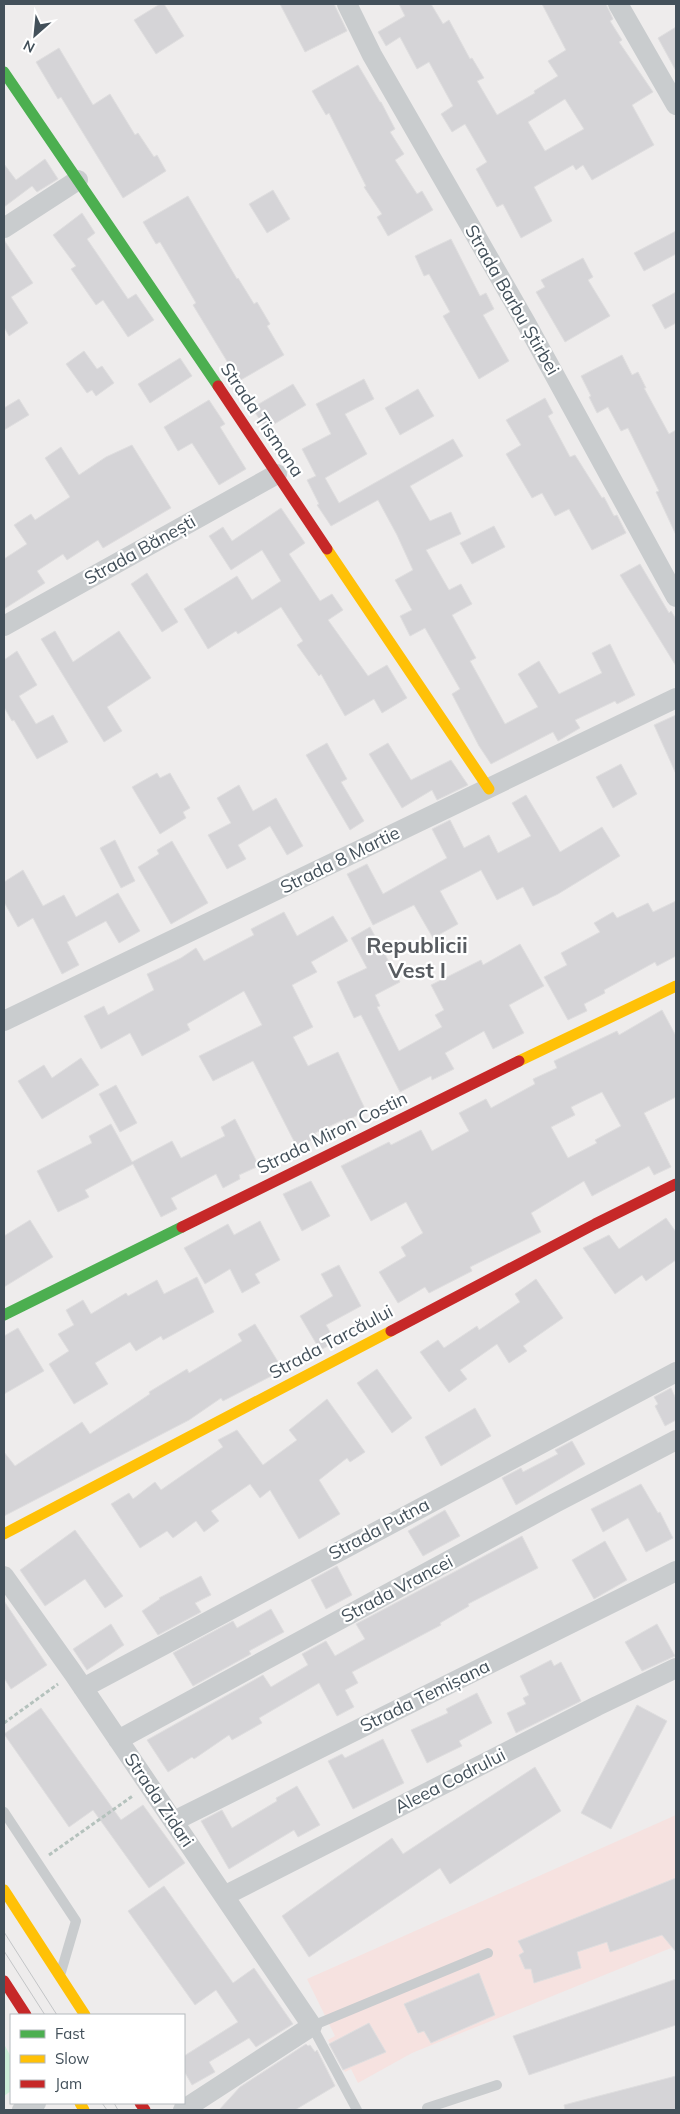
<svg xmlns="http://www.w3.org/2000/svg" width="680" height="2114" viewBox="0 0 680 2114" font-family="Mulish,sans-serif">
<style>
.medical{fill:#f6e2e0}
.green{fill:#ceefd9}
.building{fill:#d5d4d7;stroke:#dfdedf;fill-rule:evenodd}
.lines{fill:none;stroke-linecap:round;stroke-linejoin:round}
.path{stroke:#b5c2bd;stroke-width:3;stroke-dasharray:4 2.5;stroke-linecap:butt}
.lane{stroke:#c9ccce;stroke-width:10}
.street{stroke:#c9ccce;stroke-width:20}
.fast{stroke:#4caf50;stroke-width:11}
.slow{stroke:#ffc107;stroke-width:11}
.jam{stroke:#c62828;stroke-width:11}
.tram{stroke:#c3c5c7;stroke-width:1}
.labels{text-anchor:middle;stroke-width:4.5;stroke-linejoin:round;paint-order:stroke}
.street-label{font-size:18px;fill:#43505a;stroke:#fff}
.district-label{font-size:22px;font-weight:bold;fill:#585c61;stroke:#fff}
</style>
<rect width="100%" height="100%" fill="#eeecec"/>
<path class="medical" d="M676 1815V1946L412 2053 358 2083 351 2069 345 2072 328 2040 335 2036 307 1979Z"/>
<path class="green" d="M4 2044 11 2057V2091L4 2096Z"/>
<path class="building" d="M160 4H164L184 36 156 54 134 20Z
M280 4H334L347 31 305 52Z
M399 4H431L443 24 449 20 470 59 472 58 484 78 477 81 497 115 535 93 534 91 558 76 548 61 566 50 542 4H606L613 19 610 21 622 40 619 42 653 92 632 105 654 145 592 180 583 165 576 170 573 165 534 187 552 221 521 238 503 204 497 207 476 169 487 162 465 124 452 132 441 114 453 106 429 62 417 69 400 37 386 46 378 32 405 16ZM565 99 584 129 545 151 528 122Z
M676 27V71L658 38Z
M59 48 93 105 110 94 135 135 138 133 154 157 157 155 166 171 123 198 61 97 58 99 36 62Z
M358 65 380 102H381L395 129 390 132 404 154 395 160 417 194 422 191 433 210 388 236 377 217 382 214 364 187 366 186 329 113 326 115 312 91Z
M45 159 58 179 37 192 32 186 4 207V164L16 180Z
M273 190 290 219 267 233 249 204Z
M188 196 237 279 238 278 254 304 257 302 270 324 267 326 284 355 239 381 193 305 196 303 160 242 156 244 143 222Z
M82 213 95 233 87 239 128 299 136 294 154 320 128 337 103 300 96 305 71 269 76 266 53 235Z
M676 231V254L644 271 634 253Z
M451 239 480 296 486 293 494 309 483 315 509 361 479 379 443 316 450 312 429 274 424 276 415 256Z
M4 240 33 283 11 297 28 323 9 336 4 327Z
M583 258 593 277 588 280 610 316 565 342 536 292 545 287 541 280Z
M676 292V323L665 329 652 305Z
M84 351 97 369 102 366 114 383 96 396 92 390 87 393 66 364Z
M622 355 632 375 638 372 646 388H644L669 434 676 430V535L656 492 659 491 628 428 621 431 608 407 597 413 589 397 591 396 581 376Z
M180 358 192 376 150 403 138 384Z
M364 379 374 399 345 414 367 454 325 478 339 503 453 439 463 456 410 486 430 521 451 512 461 534 426 550 449 590 461 584 472 604 452 615 476 658 470 661 505 724 538 707 518 674 539 661 559 694 602 673 592 653 610 644 635 695 617 704 615 701 575 720 580 728 558 741 553 732 491 764 479 746 452 694 460 689 425 628 410 636 400 616 412 610 395 580 413 570 397 535 378 500 331 526 317 505 319 504 307 480 316 476 302 449 331 434 316 404Z
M293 384 306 405 266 429 252 408Z
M418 389 434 416 400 435 385 408Z
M545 398 553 413 548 416 570 457 575 455 602 498 604 497 614 516 617 515 626 533 592 550 569 509 555 516 542 493 532 498 506 454 521 445 506 420Z
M19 399 29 415 4 430V408Z
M209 400 225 424 220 427 246 469 219 485 192 443 178 451 164 427Z
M132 445 171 508 103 548 98 540 67 560 63 554 37 571 45 583 4 609V559L27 544 14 525 31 514 35 520 70 497 45 458 61 447 79 475 106 457Z
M281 508 305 543 289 554 320 601 332 594 343 610 328 620 368 676 387 665 407 698 382 713 374 699 345 716 321 674 319 676 297 645 303 641 281 607 238 634 236 631 208 649 184 609 237 576 252 600 281 581 262 550 231 570 209 536 223 527 232 541Z
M494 526 505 547 472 564 460 543Z
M640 564 669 613 671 611 676 619V666L620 575Z
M147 573 178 622 162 632 131 584Z
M55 631 73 662 119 631 151 678 107 707 122 731 104 742 41 639Z
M17 651 37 685 19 696 36 724 53 715 68 742 37 759 14 720 12 721 4 707V660Z
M676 715V774L654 725Z
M327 743 347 779 341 782 364 821 350 830 306 755Z
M388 743 411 780 451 760 468 785 437 800 432 790 402 808 369 754Z
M621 764 637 794 613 808 596 777Z
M157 773 160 778 170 773 190 808 183 812 186 818 160 834 132 787Z
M239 785 253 811 276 798 303 846 287 855 270 826 238 845 246 859 227 869 208 835 231 823 217 798Z
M526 795 560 852 602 827 620 856 558 894 533 906 523 887 497 900 481 870 440 891 458 924 433 938 414 905 373 925 347 874 367 864 383 894 447 858 432 829 450 820 464 848 489 835 498 853 531 836 512 803Z
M115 840 135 881 121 888 100 848Z
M172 841 208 903 171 924 138 867 159 854 157 850Z
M23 870 43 906 64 895 76 917 118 893 140 931 119 943 106 921 67 942 79 965 62 974 33 918 18 927 4 902V882Z
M676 901V956L657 966 655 962 604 990 605 993 584 1004 587 1011 568 1020 544 977 567 965 561 953 600 932 594 923 613 912 617 918 648 903 653 912Z
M284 912 297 936 333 916 348 941 311 962 317 972 292 985 313 1027 293 1037 308 1066 338 1052 366 1111 346 1121 345 1119 315 1133 317 1136 298 1149 253 1061 213 1081 199 1056 262 1025 244 991 187 1024 190 1030 142 1056 130 1033 101 1049 84 1016 104 1006 108 1015 154 990 147 974 181 958 196 948 204 961 254 935 251 929Z
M370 927 400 982 375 995 380 1006 377 1007 399 1051 442 1027 435 1015 444 1010 431 985 481 960 483 965 520 944 544 986 509 1005 524 1033 493 1049 484 1031 445 1053 454 1069 432 1080 431 1076 400 1092 361 1015 354 1018 337 982 367 968 351 938Z
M662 1010 676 1036V1097L644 1113 671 1167 654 1175 649 1166 592 1196 584 1181 531 1213 541 1232 470 1267 472 1271 429 1293 425 1287 398 1303 379 1272 406 1256 401 1247 423 1233 406 1202 371 1221 341 1166 389 1142 391 1145 421 1130 432 1151 469 1131 459 1113 486 1099 491 1108 535 1084 533 1079 557 1068 554 1061 617 1031 619 1035ZM602 1092 621 1126 595 1140 597 1143 568 1158 551 1127 575 1115 571 1107Z
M81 1058 99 1085 42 1119 18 1081 44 1065 52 1078Z
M116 1085 137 1123 120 1132 99 1094Z
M235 1119 259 1166 239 1175 240 1179 223 1188 216 1174 171 1198 177 1209 161 1217 133 1164 85 1190 89 1197 58 1212 37 1171 92 1143 89 1136 111 1124 132 1162 172 1141 181 1158 225 1136 221 1127Z
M311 1181 330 1216 302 1231 283 1194Z
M666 1218 676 1232V1260L646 1281 642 1275 615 1294 583 1248 609 1235 619 1249Z
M30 1220 53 1257 4 1287V1236Z
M260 1221 280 1260 255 1274 260 1283 242 1293 230 1269 205 1284 184 1248 228 1224 234 1235Z
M339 1265 361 1306 326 1325 336 1342 320 1350 300 1316 333 1296 321 1274Z
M197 1277 214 1312 163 1340 161 1336 136 1351 130 1342 95 1363 108 1384 74 1404 49 1364 69 1351 58 1334 74 1325 66 1310 83 1300 91 1314 126 1293 128 1296 157 1280 164 1294Z
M536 1279 563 1318 523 1346 527 1351 509 1363 497 1344 460 1370 467 1379 449 1392 420 1352 438 1340 444 1348 477 1326 479 1330 520 1302 515 1294Z
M255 1324 283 1370 223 1401 221 1398 189 1420 4 1516V1452L15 1466 82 1422 90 1434 150 1394 149 1392 187 1369 189 1373 242 1341 238 1334Z
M18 1328 44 1371 4 1394V1336Z
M377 1369 412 1418 392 1433 357 1383Z
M671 1388 676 1399V1420L665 1426 655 1406 658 1404 654 1397Z
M327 1399 365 1452 350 1462 347 1458 319 1480 340 1514 299 1539 270 1490 260 1498 250 1484 211 1511 219 1521 204 1532 196 1521 173 1538 167 1531 140 1548 111 1504 129 1493 133 1499 155 1482 161 1490 223 1447 218 1440 237 1430 263 1465 297 1440 289 1430Z
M475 1408 491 1436 441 1466 425 1437Z
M572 1441 585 1464 516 1505 502 1478 521 1468 523 1472 558 1454 555 1450Z
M641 1484 658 1513 660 1512 673 1538 646 1552 628 1518 603 1532 591 1509Z
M445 1510 460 1536 423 1556 408 1531Z
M75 1530 123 1596 105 1608 85 1579 45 1606 20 1570Z
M522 1536 538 1568 468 1604 469 1606 440 1623 441 1625 352 1672 358 1683 345 1690 354 1707 337 1716 319 1683 259 1718 262 1723 232 1740 229 1735 194 1759 192 1757 168 1772 147 1740 263 1675 271 1687 308 1665 302 1654 326 1641 335 1656 365 1639 356 1624Z
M605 1541 627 1580 594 1599 572 1560Z
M337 1566 352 1595 326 1609 311 1580Z
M201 1576 211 1595 195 1603 201 1612 158 1635 142 1611 160 1599 159 1598Z
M4 1601 47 1665 11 1689 4 1678Z
M271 1609 284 1632 249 1651 251 1654 193 1686 173 1653 233 1621 237 1628Z
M111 1624 124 1645 87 1670 73 1649Z
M657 1624 675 1656 642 1671 625 1642Z
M551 1660 554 1666 561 1662 581 1701 516 1733 507 1713 526 1704 523 1698 529 1695 520 1676Z
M477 1693 492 1723 459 1741 462 1746 427 1763 411 1730 448 1713 446 1709Z
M637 1705 667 1721 611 1829 581 1813Z
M41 1708 121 1820 143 1805 185 1863 149 1888 93 1810 69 1827 4 1734Z
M383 1739 404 1783 353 1809 328 1761 342 1754 345 1758Z
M535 1767 561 1811 450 1884 440 1868 309 1957 282 1916 392 1838 403 1854Z
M297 1786 320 1825 298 1837 294 1830 229 1869 201 1821 222 1810 232 1828 277 1801 276 1798Z
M676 1878V1952L662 1935 610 1952 607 1942 577 1952 581 1968 534 1983 531 1969H525L519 1955 524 1952 518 1941Z
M164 1886 233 1983 254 1968 293 2024 256 2047 249 2038 209 2062 215 2072 192 2085 184 2071V2056L238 2022 216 1990 195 2005 128 1911Z
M479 1973 495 2015 431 2043 424 2031 418 2033 404 2004Z
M676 1979V2025L529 2075 513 2036Z
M369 2023 386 2052 343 2070 329 2044Z
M306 2044 308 2046 310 2045 315 2052 317 2050 335 2086 295 2110H219L240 2087Z
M676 2076V2110H565L564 2105Z"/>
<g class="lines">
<path class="path" d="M4 1723 58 1684
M49 1855 134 1795"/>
<path class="lane" d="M4 1812 76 1921 61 1972
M357 2110 312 2026 488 1953
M428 2110 427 2108 497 2085"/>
<path class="street" d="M347 4 372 55 526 323 676 597
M618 4 676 105
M4 228 78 180
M4 626 277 474
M4 1021 676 698
M4 1576 73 1673 312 2026 183 2110
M83 1688 676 1372
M118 1740 555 1503 676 1440
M174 1821 676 1571
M224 1896 597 1706 676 1668
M22 2110 36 2103"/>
<path class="fast" d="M4 72 218 386
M4 1315 182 1227"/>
<path class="slow" d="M327 549 489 789
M519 1061 676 986
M4 1534 391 1331
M4 1890 85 2015
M80 2103 84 2110"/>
<path class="jam" d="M218 386 327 549
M182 1227 519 1061
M391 1331 595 1224 676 1184
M4 1981 26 2015
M140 2103 145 2110"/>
<path class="tram" d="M4 1932 57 2015
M4 1951 45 2015
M102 2103 107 2110
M114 2103 118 2110"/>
</g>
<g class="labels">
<g class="street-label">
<text transform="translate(512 300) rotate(60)" y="6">Strada Barbu Știrbei</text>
<text transform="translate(262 420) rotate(56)" y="6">Strada Tismana</text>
<text transform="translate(140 550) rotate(-29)" y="6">Strada Bănești</text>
<text transform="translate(340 860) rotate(-26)" y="6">Strada 8 Martie</text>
<text transform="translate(332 1133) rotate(-26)" y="6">Strada Miron Costin</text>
<text transform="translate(331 1342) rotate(-28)" y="6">Strada Tarcăului</text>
<text transform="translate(379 1529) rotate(-28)" y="6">Strada Putna</text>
<text transform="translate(397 1589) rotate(-28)" y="6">Strada Vrancei</text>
<text transform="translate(425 1696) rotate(-26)" y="6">Strada Temișana</text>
<text transform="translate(450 1781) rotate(-27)" y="6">Aleea Codrului</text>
<text transform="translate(159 1800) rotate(56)" y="6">Strada Zidari</text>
</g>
<g class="district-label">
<text x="417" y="953">Republicii<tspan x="417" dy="25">Vest I</tspan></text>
</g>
</g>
<rect width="680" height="2114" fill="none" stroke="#43505a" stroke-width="10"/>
<rect x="10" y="2014" width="175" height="90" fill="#ffffff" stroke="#b4b9bd"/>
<rect x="20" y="2030" width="25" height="8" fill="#4caf50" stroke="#b4b9bd"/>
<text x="55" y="2039" font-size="15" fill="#43505a">Fast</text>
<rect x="20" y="2055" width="25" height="8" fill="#ffc107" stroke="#b4b9bd"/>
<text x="55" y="2064" font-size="15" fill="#43505a">Slow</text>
<rect x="20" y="2080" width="25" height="8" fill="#c62828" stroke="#b4b9bd"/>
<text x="55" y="2089" font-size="15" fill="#43505a">Jam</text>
<g transform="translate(35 35) rotate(207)" stroke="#ffffff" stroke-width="4" paint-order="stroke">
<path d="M0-4L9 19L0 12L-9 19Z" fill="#43505a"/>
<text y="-8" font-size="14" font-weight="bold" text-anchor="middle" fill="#43505a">N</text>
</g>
</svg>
